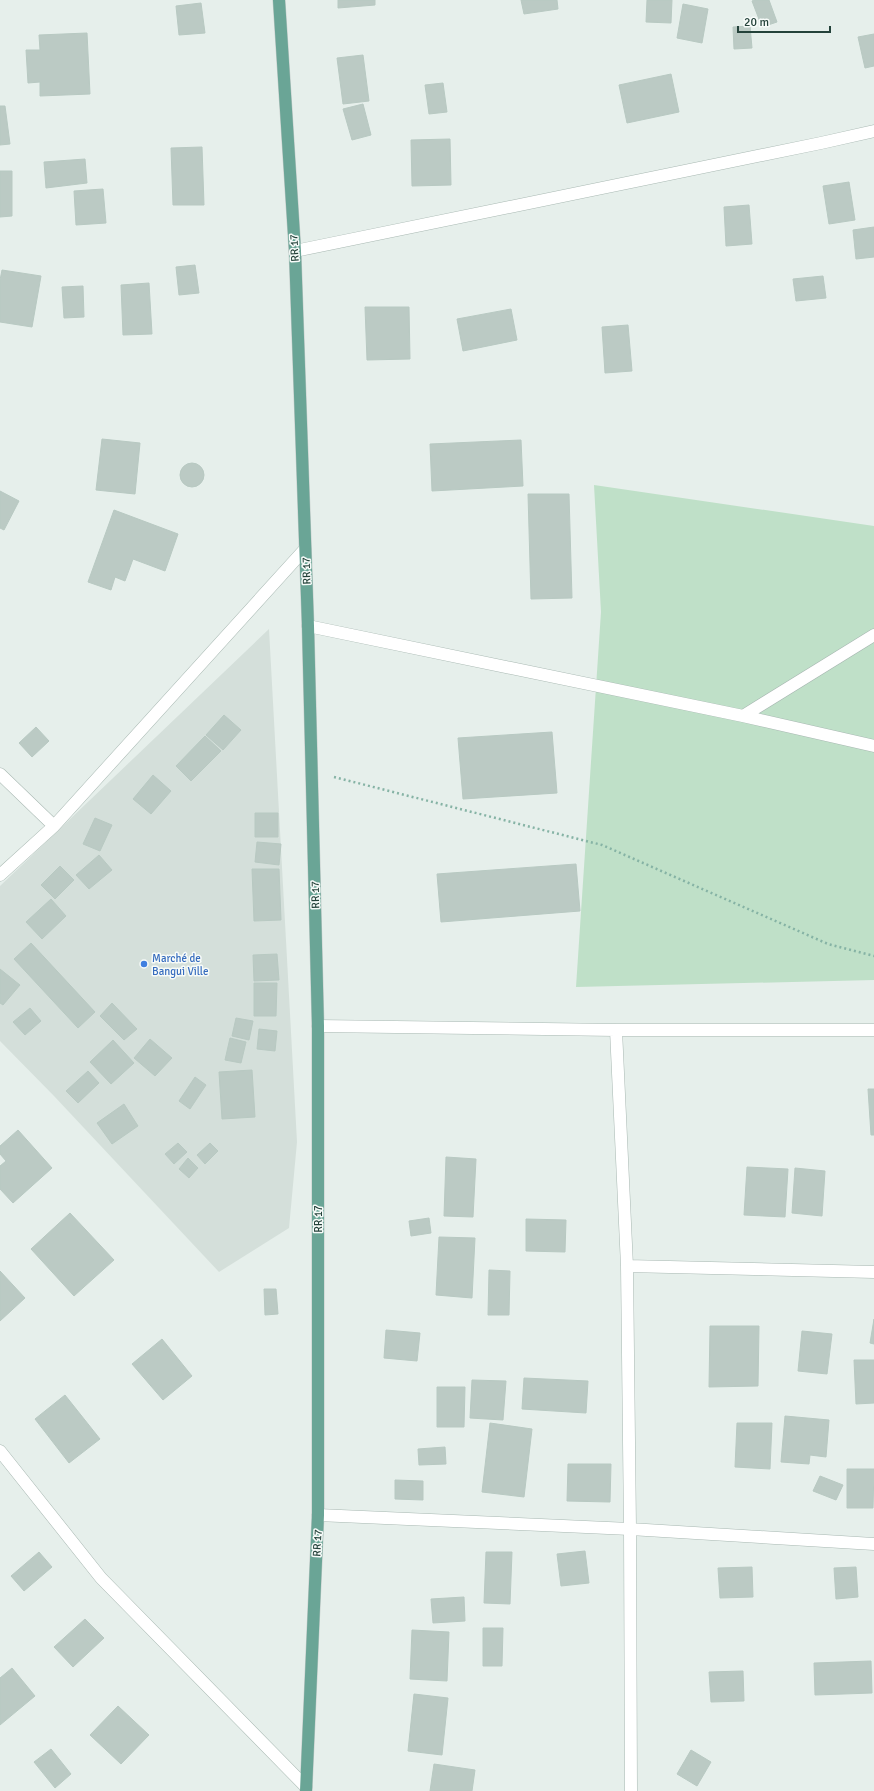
<svg xmlns="http://www.w3.org/2000/svg" width="874" height="1791" viewBox="0 0 874 1791" font-family="Signika,sans-serif">
<style>
.built{fill:#d4dfda}
.green{fill:#bfe0c8}
.building{fill:#bbcac4;stroke:#b8c9c2}
.lines{fill:none;stroke-linecap:round;stroke-linejoin:round}
.minor-casing{stroke:#a8b8b2;stroke-width:13}
.major-casing{stroke:#c2cac8;stroke-width:13}
.path{stroke:#86b3a5;stroke-width:2.5;stroke-dasharray:2 3;stroke-linecap:butt}
.minor{stroke:#fff;stroke-width:12}
.major{stroke:#6aa596;stroke-width:12}
.shop-dot{fill:#3f7fe0;stroke:#f7fbf9;stroke-width:1.5}
.labels{text-anchor:middle;stroke-width:3;stroke-linejoin:round;paint-order:stroke}
.street-label{font-size:11px;fill:#24423a;stroke:#f7fbf9}
.shop-label{font-size:11px;fill:#366cbe;stroke:#f7fbf9;text-anchor:start}
</style>
<rect width="100%" height="100%" fill="#e6efeb"/>
<path class="built" d="M269 629 297 1142 289 1228 219 1272 54 1096 0 1041V886Z"/>
<path class="green" d="M594 485 874 526V980L576 987 601 612Z"/>
<path class="building" d="M338 0H375V5L338 8Z
M521 0H557L558 9 524 14Z
M647 0H672L671 23 646 22Z
M754 0H769L777 22 762 27 752 1Z
M201 3 205 33 179 35 176 6Z
M683 4 708 9 702 43 677 38Z
M750 26 752 48 734 49 733 27Z
M87 33 90 94 40 96V82L28 83 26 50H40L39 35Z
M874 34V66L865 68 858 37Z
M363 55 369 101 343 104 337 58Z
M671 74 679 112 627 123 619 85Z
M443 83 447 112 429 114 425 85Z
M363 104 371 135 352 140 343 109Z
M0 106H5L10 144 0 145Z
M450 139 451 185 412 186 411 140Z
M202 147 204 205H173L171 148Z
M85 159 87 183 46 188 44 162Z
M0 171H12V216L0 217Z
M849 182 855 220 829 224 823 186Z
M103 189 106 223 76 225 74 191Z
M749 205 752 244 726 246 724 207Z
M874 227V257L856 259 853 230Z
M195 265 199 293 179 295 176 267Z
M2 270 41 276 32 327 0 322V280Z
M823 276 826 298 796 301 793 279Z
M149 283 152 334 123 335 121 285Z
M83 286 84 317 64 318 62 287Z
M365 307H409L410 359 367 360Z
M511 309 517 340 463 351 457 319Z
M628 325 632 371 605 373 602 327Z
M102 439 140 443 135 494 96 490Z
M521 440 523 486 432 491 430 444Z
M180 475a12 12 0 1 1 24 0a12 12 0 1 1-24 0Z
M0 491 19 501 4 530 0 528Z
M528 494H569L572 598 531 599Z
M114 510 178 534 165 571 133 559 125 581 115 577 111 590 88 582Z
M224 715 241 730 223 750 206 735Z
M36 727 49 741 32 757 19 743Z
M552 732 557 793 463 799 458 738Z
M205 736 221 751 191 781 176 766Z
M153 775 171 791 151 814 133 799Z
M255 813H278V837H255Z
M95 818 112 825 100 851 83 844Z
M257 842 281 844 279 865 255 862Z
M99 855 112 870 89 889 76 875Z
M576 864 580 911 441 922 437 874Z
M60 866 74 880 55 899 41 885Z
M252 869H279L281 920 254 921Z
M51 899 66 916 42 939 26 922Z
M31 943 95 1012 78 1028 14 959Z
M277 954 279 980 254 981 253 955Z
M0 969 20 985 3 1005 0 1003Z
M254 983H277L276 1016H254Z
M112 1003 137 1029 124 1040 100 1016Z
M30 1008 41 1021 25 1035 13 1022Z
M236 1018 253 1021 249 1040 232 1036Z
M259 1029 277 1031 275 1051 257 1049Z
M230 1038 246 1042 241 1063 225 1060Z
M150 1039 172 1058 155 1076 134 1058Z
M113 1040 134 1063 111 1084 90 1062Z
M252 1070 255 1117 222 1119 219 1072Z
M88 1071 99 1083 78 1103 66 1091Z
M195 1077 206 1085 190 1109 179 1101Z
M868 1089H874V1135H871Z
M124 1104 138 1126 112 1144 97 1123Z
M18 1130 52 1168 13 1203 0 1189V1166L6 1161 0 1154V1146Z
M178 1143 187 1152 174 1164 165 1154Z
M210 1143 218 1151 205 1164 197 1155Z
M446 1157 476 1159 473 1217 444 1216Z
M188 1158 198 1168 189 1178 179 1169Z
M747 1167 788 1169 785 1217 744 1215Z
M795 1168 825 1171 822 1216 792 1213Z
M70 1213 114 1260 74 1296 31 1249Z
M429 1218 431 1233 411 1236 409 1221Z
M526 1219 566 1220 565 1252 526 1251Z
M439 1237 475 1238 472 1298 436 1295Z
M489 1270 510 1271 509 1315H488Z
M0 1271 25 1298 0 1321Z
M264 1289H276L278 1314 265 1315Z
M874 1319V1344L870 1343Z
M710 1326H759L758 1386 709 1387Z
M386 1330 420 1333 417 1361 384 1358Z
M802 1331 832 1334 827 1374 798 1371Z
M162 1339 192 1376 163 1400 132 1364Z
M854 1360H874V1403L856 1404Z
M524 1378 588 1381 586 1413 522 1409Z
M472 1380 506 1381 503 1420 470 1418Z
M437 1387H465L464 1427H437Z
M65 1395 100 1439 69 1463 35 1419Z
M785 1416 829 1420 826 1457 810 1455 809 1464 781 1462Z
M490 1423 532 1429 524 1497 482 1492Z
M737 1423H772L770 1469 735 1467Z
M445 1447 446 1464 419 1465 418 1449Z
M568 1464H611L610 1502 567 1501Z
M847 1469H874L873 1508H847Z
M820 1476 843 1485 836 1500 813 1491Z
M395 1480 423 1481V1500L395 1499Z
M585 1551 589 1583 561 1586 557 1554Z
M39 1552 52 1567 24 1591 11 1576Z
M486 1552H512L510 1604 484 1603Z
M752 1567 753 1597 720 1598 718 1568Z
M856 1567 858 1597 836 1599 834 1568Z
M464 1597 465 1621 433 1623 431 1599Z
M85 1619 104 1638 73 1667 54 1647Z
M483 1628H503L502 1666H483Z
M412 1630 449 1632 447 1681 410 1679Z
M871 1661 872 1693 815 1695 814 1663Z
M12 1668 35 1696 0 1725V1678Z
M743 1671 744 1701 711 1702 709 1672Z
M414 1694 448 1698 442 1755 408 1751Z
M118 1706 149 1735 121 1764 90 1735Z
M51 1749 71 1774 55 1788 34 1762Z
M691 1750 711 1762 697 1786 677 1774Z
M434 1764 475 1770 472 1791H430Z"/>
<g class="lines">
<defs>
<path id="minor" d="M295 251 821 143 874 131
M308 626 743 716 874 746
M743 716 874 635
M0 774 54 826
M0 875 54 826 305 549
M318 1026 616 1030H874
M616 1030 627 1266 630 1529 631 1791
M627 1266 874 1272
M0 1451 101 1578 306 1787
M318 1515 630 1529 874 1544"/>
<path id="major" d="M279 0 295 251 308 626 318 1026V1515L306 1791"/>
</defs>
<use href="#minor" class="minor-casing"/>
<use href="#major" class="major-casing"/>
<path class="path" d="M334 777 602 845 828 944 874 956"/>
<use href="#minor" class="minor"/>
<use href="#major" class="major"/>
</g>
<circle class="shop-dot" cx="144" cy="964" r="4"/>
<g class="labels">
<g class="street-label">
<text transform="translate(294 248) rotate(-93)" y="4">RR 17</text>
<text transform="translate(306 571) rotate(-92)" y="4">RR 17</text>
<text transform="translate(315 895) rotate(-91)" y="4">RR 17</text>
<text transform="translate(318 1219) rotate(-90)" y="4">RR 17</text>
<text transform="translate(317 1543) rotate(-87)" y="4">RR 17</text>
</g>
<g class="shop-label">
<text x="152" y="962">Marché de<tspan x="152" dy="13">Bangui Ville</tspan></text>
</g>
</g>
<path d="M738 26v6h92v-6" fill="none" stroke="#24423a" stroke-width="2"/>
<text x="744" y="26" font-size="12" fill="#24423a" stroke="#f7fbf9" stroke-width="3" paint-order="stroke">20 m</text>
</svg>
